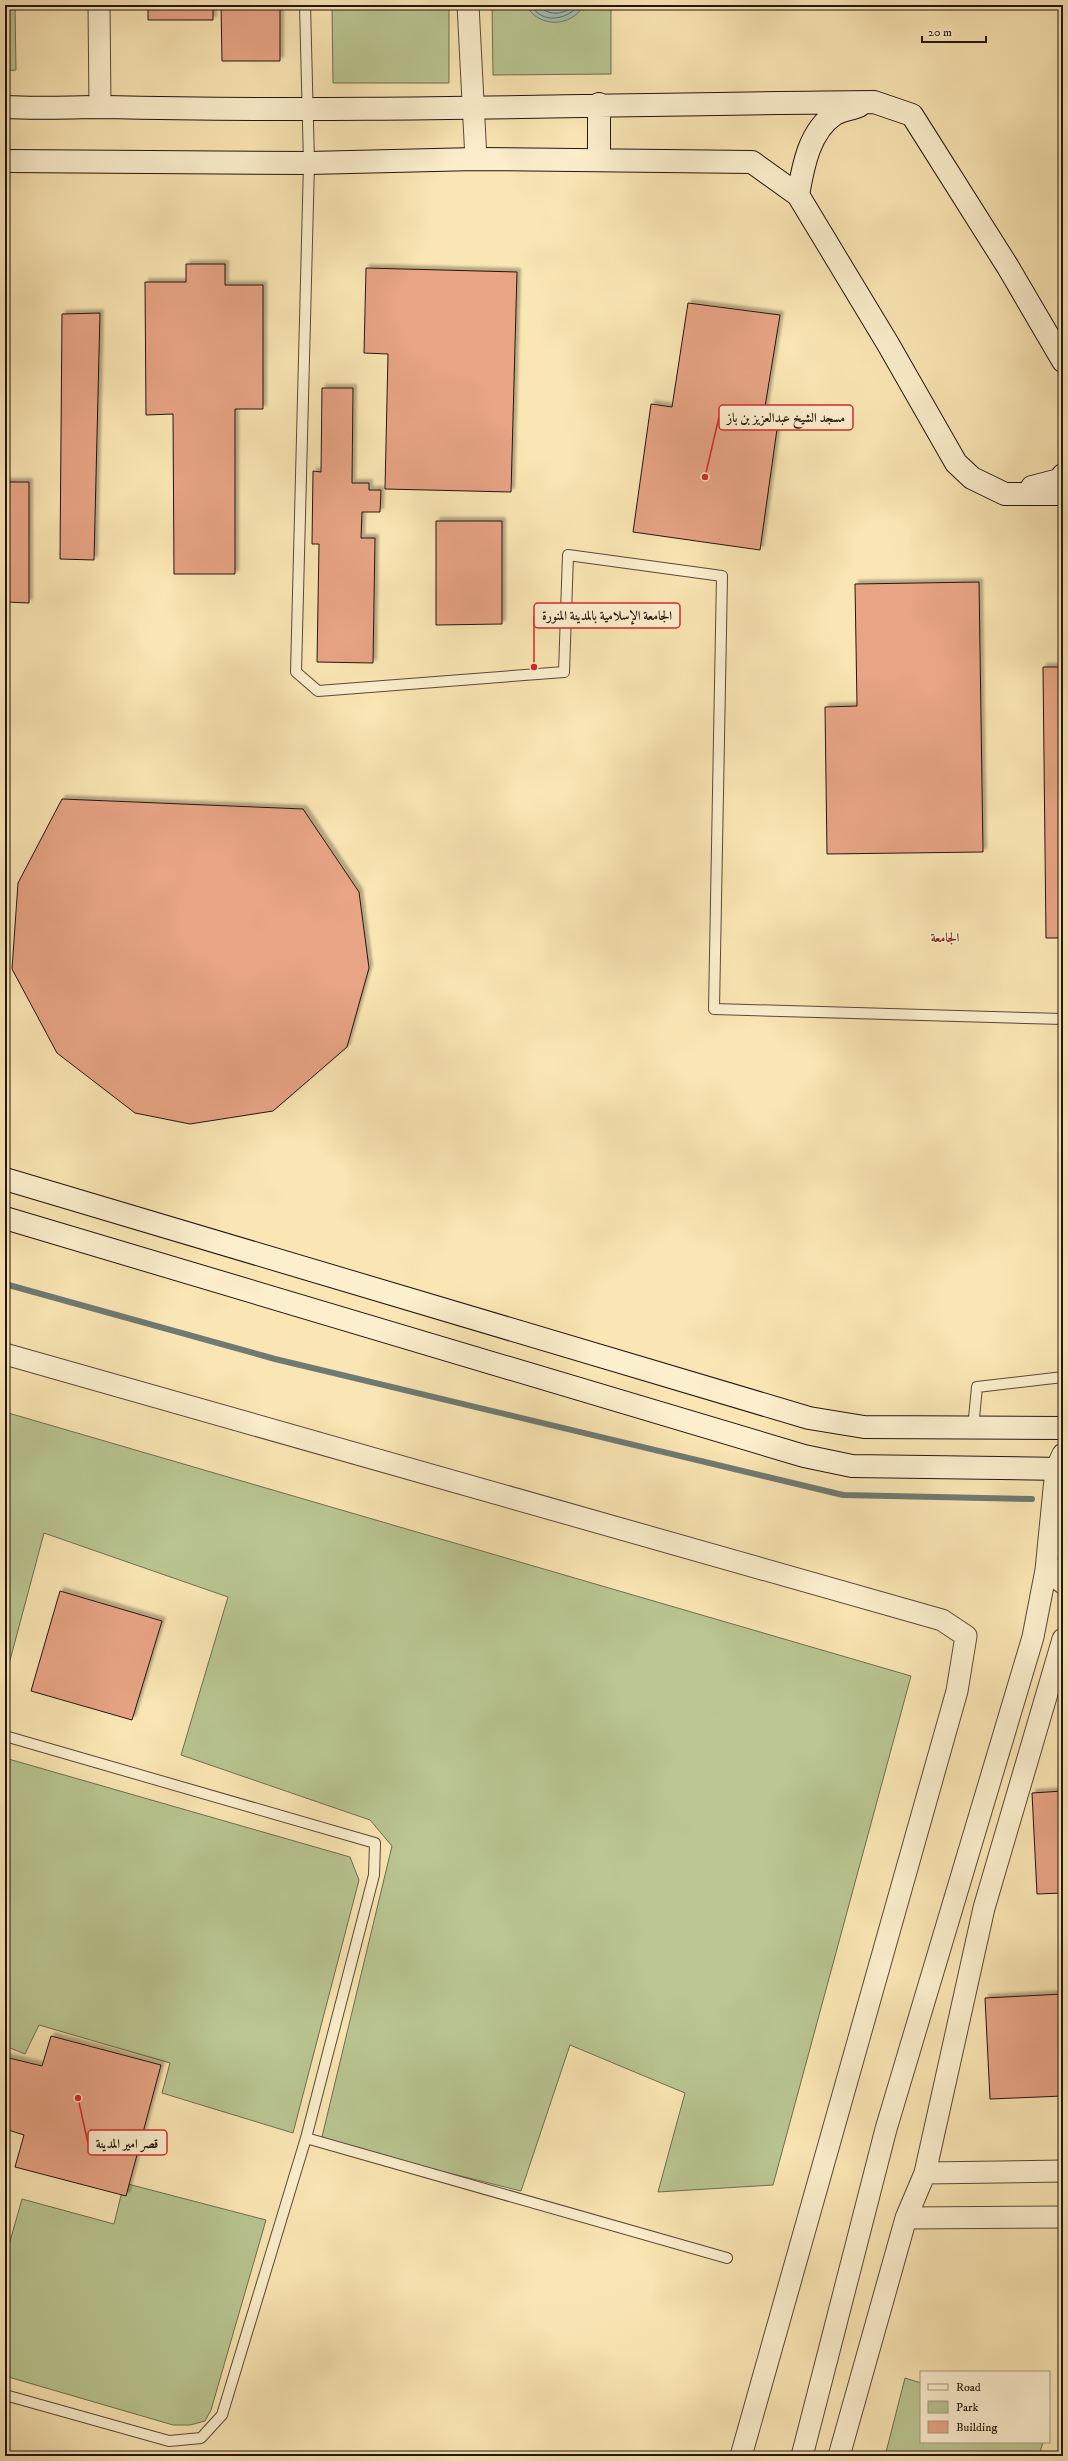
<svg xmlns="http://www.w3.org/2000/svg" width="1068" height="2461" viewBox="0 0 1068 2461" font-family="'IM FELL DW Pica',Amiri,serif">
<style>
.green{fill:#b9c691;stroke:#6e6e50}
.water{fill:#a1beb6;stroke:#6f7a73}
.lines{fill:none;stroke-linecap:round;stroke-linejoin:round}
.shore{stroke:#626a62;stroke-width:1}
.stream{stroke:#6f7a73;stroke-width:6}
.building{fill:#e8a485;stroke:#23150f;filter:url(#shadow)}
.service-casing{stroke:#594938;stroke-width:12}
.minor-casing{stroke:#594938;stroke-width:23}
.secondary-casing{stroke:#23150f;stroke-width:24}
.service{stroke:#fcefce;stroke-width:10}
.minor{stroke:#fcefce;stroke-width:21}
.secondary{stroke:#fcefce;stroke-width:22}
.labels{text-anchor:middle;stroke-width:3;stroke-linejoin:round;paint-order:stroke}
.neighbourhood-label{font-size:13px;font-weight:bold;fill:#7a1f14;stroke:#fcefce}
.leader{fill:none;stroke:#d62828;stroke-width:1.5}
.callout-dot{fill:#d62828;stroke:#fcefce;stroke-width:1.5}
.callout{fill:#fcefce;stroke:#d62828;stroke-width:1.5}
.callout-label{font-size:13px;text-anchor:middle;font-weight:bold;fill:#23150f}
</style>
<defs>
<filter id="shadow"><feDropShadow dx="3.5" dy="-3.5" stdDeviation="1" flood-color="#0004"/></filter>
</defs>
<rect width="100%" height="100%" fill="#fae6b4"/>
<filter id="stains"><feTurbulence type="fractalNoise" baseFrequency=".005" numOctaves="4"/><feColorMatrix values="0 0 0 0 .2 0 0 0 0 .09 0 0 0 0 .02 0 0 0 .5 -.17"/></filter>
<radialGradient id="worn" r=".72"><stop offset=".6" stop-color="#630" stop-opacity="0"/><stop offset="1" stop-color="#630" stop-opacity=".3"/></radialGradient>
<path class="green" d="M5 5H15L16 70 5 71Z
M332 5H449V83H333Z
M492 5H611V74L493 75Z
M5 1412 911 1676 773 2185 658 2192 685 2093 570 2045 521 2191 321 2141 392 1846 370 1820 181 1755 228 1597 44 1533 5 1679Z
M5 1758 350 1857 359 1880 293 2133 162 2093 170 2063 39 2025 25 2054 5 2046Z
M124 2183 266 2220 211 2410 205 2421 190 2425H173L5 2376V2259L22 2199 114 2224Z
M905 2378 921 2383V2442H1043L1039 2456H885Z"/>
<path class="water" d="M526 5H584C571 28 538 28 526 5Z"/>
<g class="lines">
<path class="shore" d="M531 5C542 25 567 20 579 5
M537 5C547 15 563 17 573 5"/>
<path class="stream" d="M5 1284 275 1359 843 1495 1032 1499"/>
</g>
<path class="building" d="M148 5H213V20H148Z
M221 5H280V61H222Z
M186 264H225V285H263V409H235V574H174L173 414 146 415 145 282H186Z
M366 268 517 272 511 492 385 489 388 354 364 353Z
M688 303 780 315 763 419 778 422 760 550 633 532 651 404 672 407Z
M100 313 94 560 60 559 62 314Z
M322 388H353L352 483H369V490H381L380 512H362L361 538H375L373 663 317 662 319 544H312L313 471 321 472Z
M5 482H29V603L5 602Z
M436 521H502V624L436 625Z
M979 582 983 852 827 854 825 707 857 706 855 584Z
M1043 667H1063V938H1046Z
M62 799 303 809 359 892 369 968 347 1047 273 1111 190 1124 135 1113 57 1053 12 969 18 883Z
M60 1591 162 1621 132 1720 31 1691Z
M1063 1791V1893L1037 1894 1032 1793Z
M1063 1994V2096L990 2099 985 1998Z
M51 2036 161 2065 126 2196 15 2167 24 2135 5 2129V2057L42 2066Z"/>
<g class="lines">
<defs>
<path id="service" d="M305 5 309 163 296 672 318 691 564 672 568 555 722 576 714 1009 1063 1019
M973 1428 977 1387 1063 1377
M5 1736 375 1843 374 1875 306 2138 222 2415 201 2438 169 2441 5 2395
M306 2138 727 2258"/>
<path id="minor" d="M99 5 100 107
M468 5 476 159
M5 1354 942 1620 966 1636 957 1691 741 2456
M1063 1570H1046L1063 1583
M925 2173 1063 2171
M906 2218 1063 2217
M802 2456 886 2129 1033 1637 1046 1570 1056 1469 1063 1454
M839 2456 906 2218 925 2173 984 1908 1063 1639"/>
<path id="secondary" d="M599 104V160
M5 107C39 109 72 107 105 107 362 113 618 104 874 102L912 115 1008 267 1063 361
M5 161 309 163 476 159 752 162 798 195 888 344 956 463 972 478 1005 494H1063
M798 195C803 167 809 131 835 114 842 110 852 109 859 106
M1032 487 1059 480 1063 475
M5 1179 809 1418 864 1427 1063 1428
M5 1218 804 1456 852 1466 1063 1469"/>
</defs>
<use href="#service" class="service-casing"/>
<use href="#minor" class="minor-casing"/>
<use href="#secondary" class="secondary-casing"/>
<use href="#service" class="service"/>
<use href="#minor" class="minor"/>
<use href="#secondary" class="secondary"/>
</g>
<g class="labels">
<g class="neighbourhood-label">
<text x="945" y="942">الجامعة</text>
</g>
</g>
<path class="leader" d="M705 477L719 417M534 667L534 616M78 2098L88 2143"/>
<g class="callout-dot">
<circle cx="705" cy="477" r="4"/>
<circle cx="534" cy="667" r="4"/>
<circle cx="78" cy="2098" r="4"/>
</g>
<g class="callout">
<rect x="719" y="405" width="134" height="25" rx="4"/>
<rect x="534" y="603" width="146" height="25" rx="4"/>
<rect x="88" y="2130" width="79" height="25" rx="4"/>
</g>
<g class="callout-label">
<text x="786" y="422">مسجد الشيخ عبدالعزيز بن باز</text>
<text x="607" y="620">الجامعة الإسلامية بالمدينة المنورة</text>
<text x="127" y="2148">قصر امير المدينة</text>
</g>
<rect width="1068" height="2461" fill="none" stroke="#fae6b4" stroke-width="20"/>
<rect x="6" y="6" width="1056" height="2449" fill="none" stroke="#23150f" stroke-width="2"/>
<rect x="10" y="10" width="1048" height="2441" fill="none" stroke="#23150f"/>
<rect x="920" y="2371" width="130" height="72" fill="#fcefce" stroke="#a59882"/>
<rect x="928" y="2384" width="20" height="6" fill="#fcefce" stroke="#a59882"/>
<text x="956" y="2391" font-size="12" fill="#23150f">Road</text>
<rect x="928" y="2401" width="20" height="12" fill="#b9c691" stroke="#a59882"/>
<text x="956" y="2411" font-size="12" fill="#23150f">Park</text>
<rect x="928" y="2421" width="20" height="12" fill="#e8a485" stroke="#a59882"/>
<text x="956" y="2431" font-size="12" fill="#23150f">Building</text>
<path d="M922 36v6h64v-6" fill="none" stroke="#23150f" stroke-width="2"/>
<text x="928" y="36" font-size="12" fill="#23150f" stroke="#fcefce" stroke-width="3" paint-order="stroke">20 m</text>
<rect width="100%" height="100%" filter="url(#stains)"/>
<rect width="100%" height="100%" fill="url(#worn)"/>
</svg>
